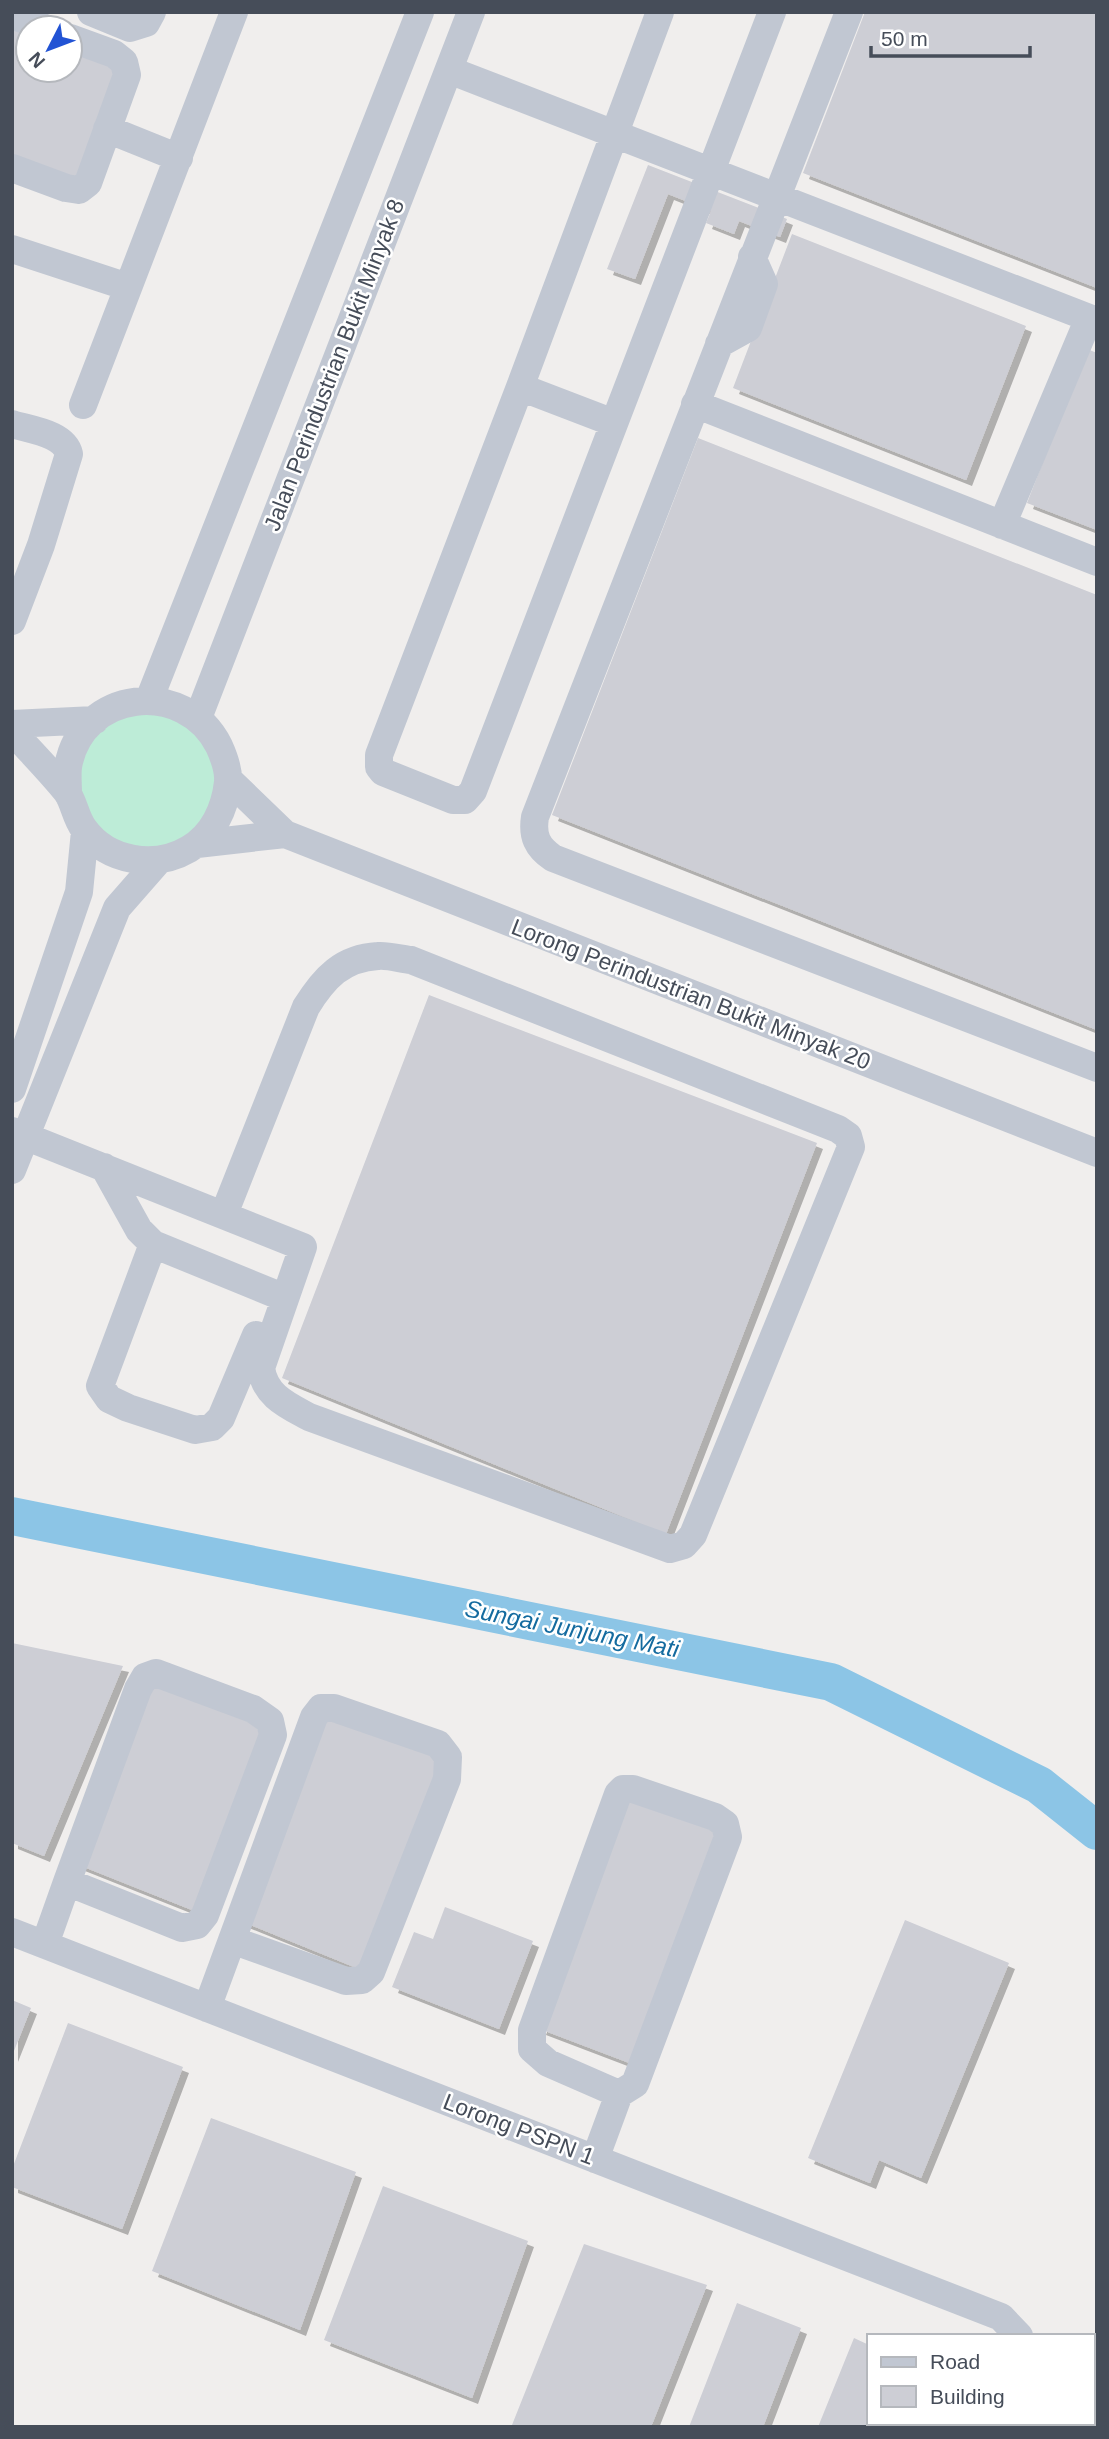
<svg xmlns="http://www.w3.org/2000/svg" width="1109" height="2439" viewBox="0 0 1109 2439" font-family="Helvetica,sans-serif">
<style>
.grass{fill:#bdecd7}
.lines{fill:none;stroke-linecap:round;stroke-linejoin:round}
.river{stroke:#8cc5e6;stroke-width:38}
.building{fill:#cdced5;filter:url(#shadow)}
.minor{stroke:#c1c7d2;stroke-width:28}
.labels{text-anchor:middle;stroke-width:5;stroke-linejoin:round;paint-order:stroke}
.street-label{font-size:23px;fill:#464d59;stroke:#fff}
.water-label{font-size:24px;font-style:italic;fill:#146b9f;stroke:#fff}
</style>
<defs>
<filter id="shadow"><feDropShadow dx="6" dy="6" stdDeviation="0" flood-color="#0004"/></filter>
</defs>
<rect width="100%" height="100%" fill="#f0eeed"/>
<path class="grass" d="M129 711 175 714 211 745 220 793 196 834 151 852 106 837 80 801 81 756 92 736Z"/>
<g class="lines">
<path class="river" d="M12 1516 831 1682 1039 1785 1097 1831"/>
</g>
<path class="building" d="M865 12H1097V288L803 173Z
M12 28 28 34V70H70V51L119 70 74 185 12 161Z
M648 165 787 219 780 237 739 221 734 234 706 223 711 211 668 194 635 279 607 269Z
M792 234 1026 326 966 480 733 388Z
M1087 349 1097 353V530L1027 503Z
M698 438 1097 595V1030L552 815Z
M429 995 817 1143 666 1534 282 1378Z
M12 1643 123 1666 44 1856 12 1843Z
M151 1679 265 1724 192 1910 79 1865Z
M327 1711 442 1758 359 1969 243 1922Z
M627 1793 720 1828 632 2064 540 2029Z
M445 1907 533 1941 499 2029 392 1987 414 1932 433 1939Z
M905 1920 1009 1963 921 2178 879 2160 870 2183 808 2158Z
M12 2000 31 2008 12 2056Z
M68 2023 183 2067 122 2229 12 2187V2169Z
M211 2118 356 2172 300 2330 152 2271Z
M383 2186 528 2241 472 2398 324 2340Z
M584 2244 707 2285 651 2427H517L512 2425Z
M737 2303 801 2328 763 2427H689Z
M854 2338 869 2345V2423H965L964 2427H818Z"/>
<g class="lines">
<path class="minor" d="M91 12 130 28 146 23 152 12
M660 12 520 387 379 755V767L383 772 453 800H465L473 791 772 12
M849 12 535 817C532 836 537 847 553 858L1097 1068
M12 15 45 28
M449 70 1097 321
M107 129 179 158
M12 168 66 188 79 190 88 183 127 75 124 62 114 54 70 38
M12 249 128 287
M719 344 748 328 764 284 752 257
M520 387 614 423
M695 404 1097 562
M83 405 234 12
M12 424C30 430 64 433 69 454L41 545 12 621
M1002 525 1089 318
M149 700 420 12
M198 718 471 12
M12 724 95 720
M12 731C30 751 49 770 66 791 74 801 75 817 84 829 108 862 155 869 189 849 213 835 225 809 228 782 229 770 224 757 219 746 185 678 81 689 68 767 67 775 68 785 68 794
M228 779 285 834 1097 1153
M197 844 285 834
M12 1089 79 892 85 831
M12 1131 303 1247 261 1368C265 1396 287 1405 309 1417L670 1549 684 1545 693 1535 851 1147 848 1136 838 1129 411 960C401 959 388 955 378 956 342 958 324 978 306 1007L224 1214
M104 1167 139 1230 153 1244 285 1298
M12 1170 117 908 159 860
M153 1244 100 1386 109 1399 128 1408 195 1430 212 1427 221 1418 256 1335
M12 1932 1001 2317 1019 2336
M45 1944 67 1882 138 1689 145 1677 156 1673 253 1709 270 1721 273 1735 205 1915 197 1925 182 1928 67 1882
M207 2008 314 1717 321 1708H334L438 1744 448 1757 447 1779 371 1972 362 1980 346 1981 232 1940
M595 2159 619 2094 635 2084 728 1837 725 1824 715 1817 633 1789H623L618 1794 532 2030V2049L548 2063 619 2094
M1042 2427 1043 2423"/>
</g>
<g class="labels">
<g class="street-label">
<text transform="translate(334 365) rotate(-69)" y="8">Jalan Perindustrian Bukit Minyak 8</text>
<text transform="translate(691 994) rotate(21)" y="8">Lorong Perindustrian Bukit Minyak 20</text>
<text transform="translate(519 2129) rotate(21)" y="8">Lorong PSPN 1</text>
</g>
<g class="water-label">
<text transform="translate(572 1629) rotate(11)" y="8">Sungai Junjung Mati</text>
</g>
</g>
<rect width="1109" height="2439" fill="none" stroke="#464d59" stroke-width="28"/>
<rect x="867" y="2334" width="228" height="91" fill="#ffffff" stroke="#b5b8bd" stroke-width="2"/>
<rect x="881" y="2357" width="35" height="10" fill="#c1c7d2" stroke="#b5b8bd" stroke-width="2"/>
<text x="930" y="2369" font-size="21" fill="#464d59">Road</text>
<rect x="881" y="2386" width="35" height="21" fill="#cdced5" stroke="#b5b8bd" stroke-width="2"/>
<text x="930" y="2404" font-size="21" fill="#464d59">Building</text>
<g transform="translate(49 49) rotate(228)"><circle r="33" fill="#ffffff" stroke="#b5b8bd" stroke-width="2"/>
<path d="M0-5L12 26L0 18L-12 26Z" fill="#2253d4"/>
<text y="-10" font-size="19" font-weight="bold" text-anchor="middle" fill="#464d59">N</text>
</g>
<path d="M871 46v10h159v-10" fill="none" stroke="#464d59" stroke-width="3.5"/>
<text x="881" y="46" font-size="21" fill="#464d59" stroke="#ffffff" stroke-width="5" paint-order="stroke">50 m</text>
</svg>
